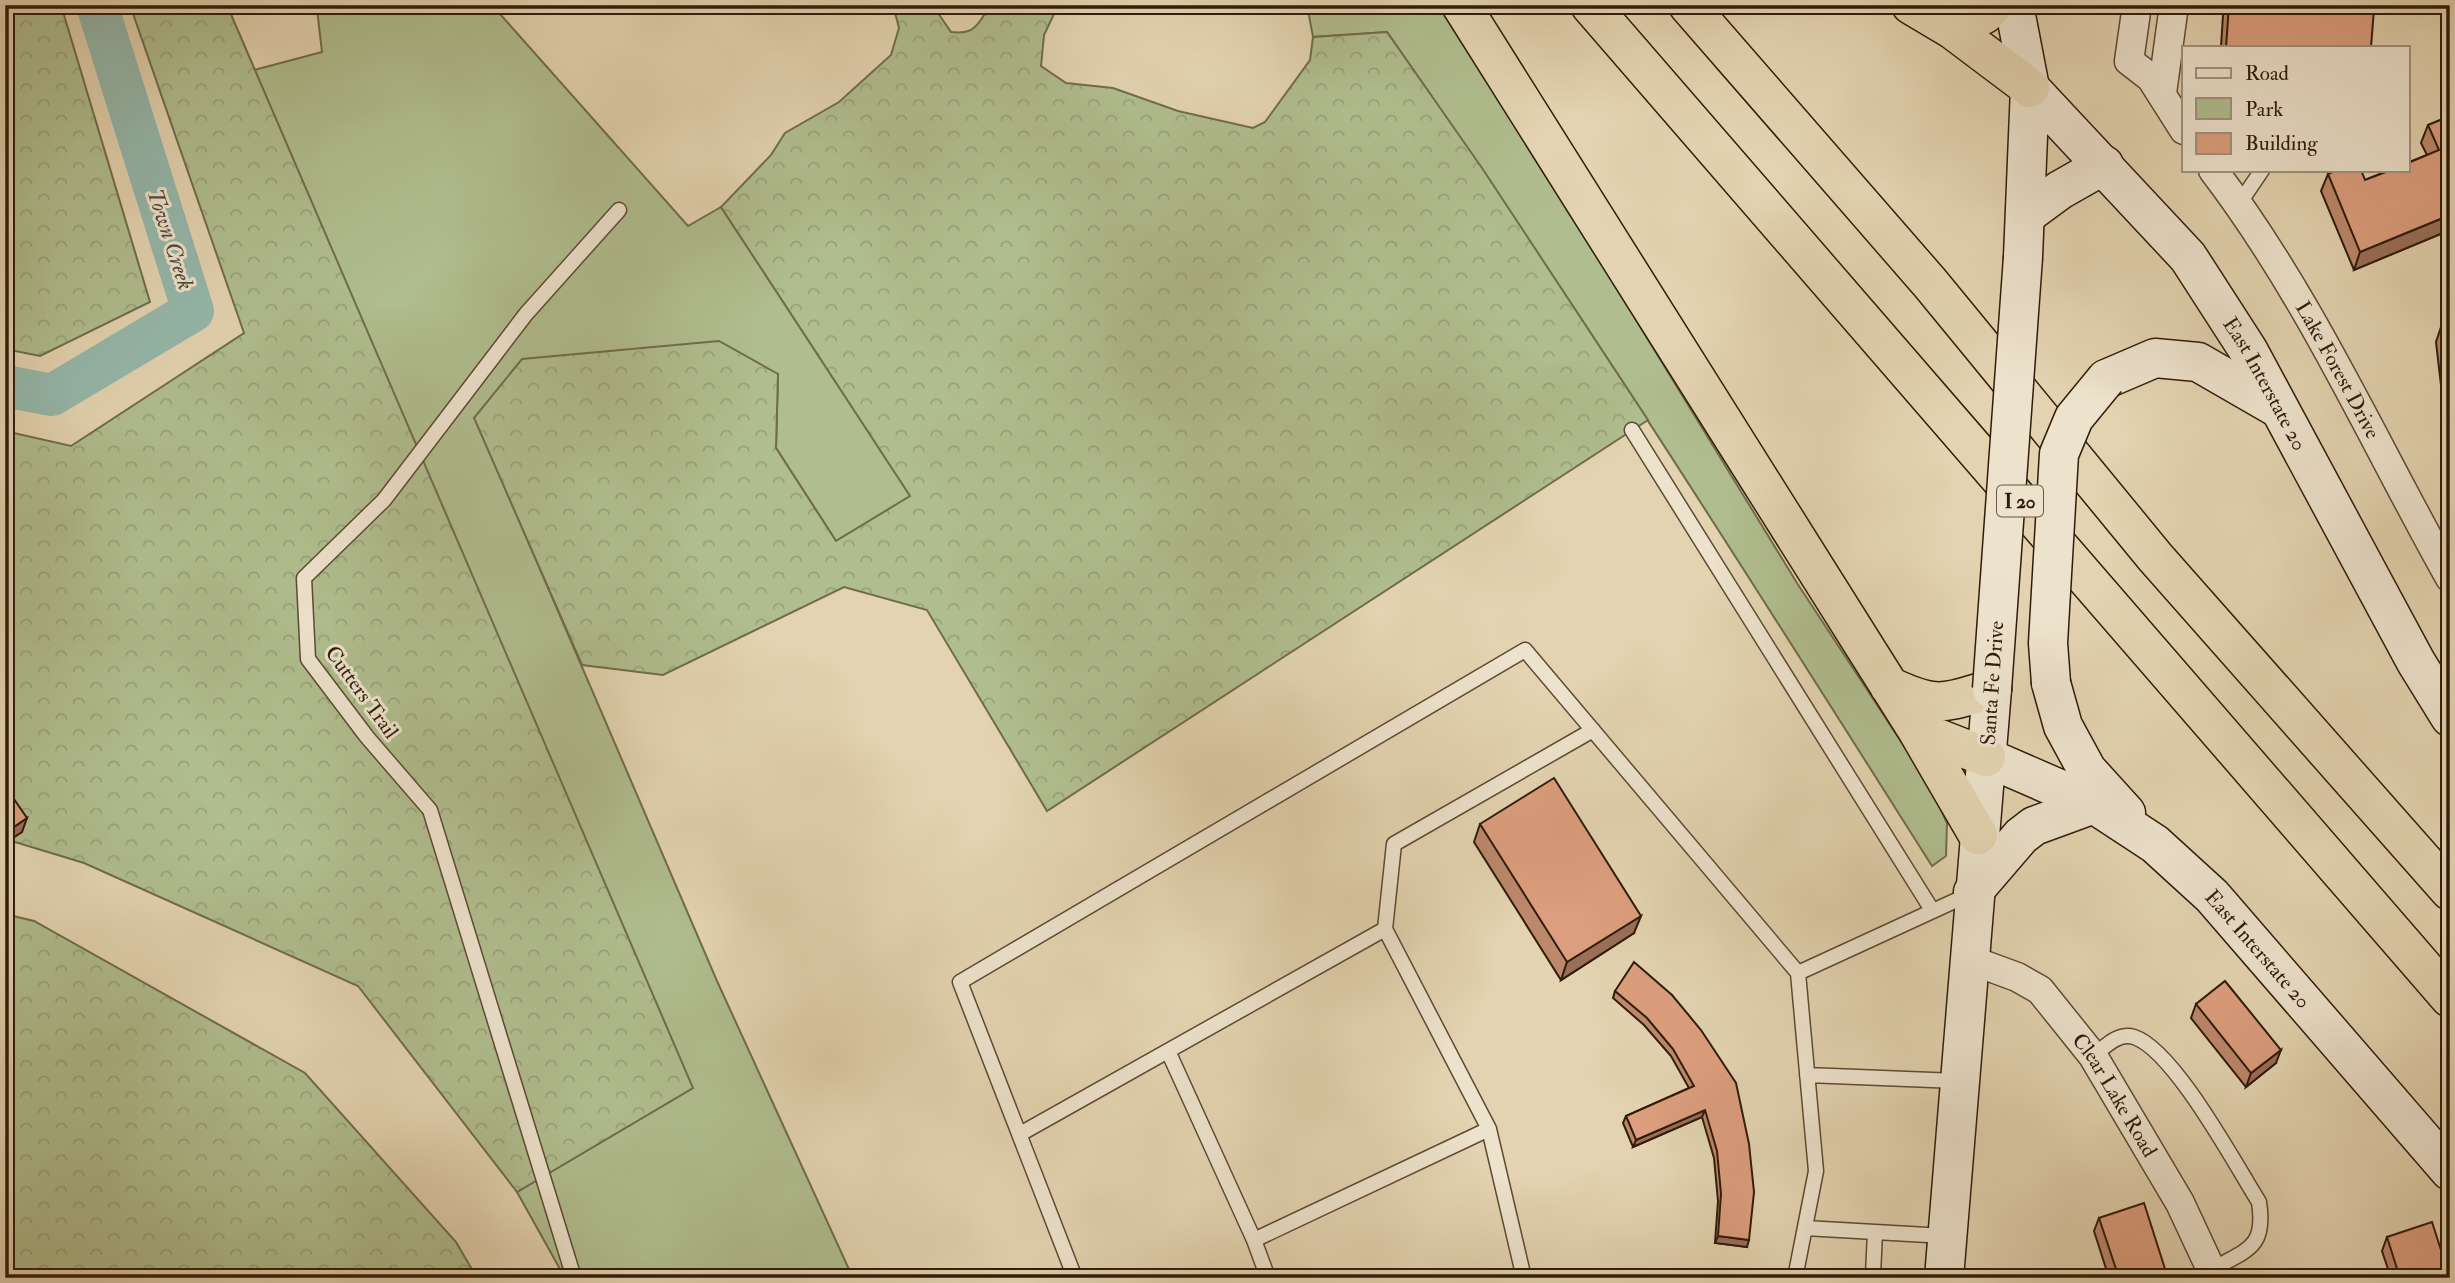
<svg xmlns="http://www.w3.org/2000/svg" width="2455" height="1283" viewBox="0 0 2455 1283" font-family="'IM FELL Double Pica',serif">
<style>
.green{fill:#b0bd8e;stroke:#706c4c;stroke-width:2}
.forest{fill:url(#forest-crowns);stroke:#706c4c;stroke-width:2}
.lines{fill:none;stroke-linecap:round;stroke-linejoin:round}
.river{stroke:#95b8ab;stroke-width:42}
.lane-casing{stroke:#5d4a34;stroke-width:17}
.street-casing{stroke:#5d4a34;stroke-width:31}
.secondary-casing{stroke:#301c0b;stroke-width:41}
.highway-casing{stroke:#301c0b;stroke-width:41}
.lane{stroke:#ede2cc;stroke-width:14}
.street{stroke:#ede2cc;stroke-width:28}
.secondary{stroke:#ede2cc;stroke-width:38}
.highway{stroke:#e3d3b0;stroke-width:38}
.secondary-bridge-casing{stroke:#301c0b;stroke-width:41;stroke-linecap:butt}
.secondary-bridge{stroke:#ede2cc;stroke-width:38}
.wall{fill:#bd886c;stroke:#301c0b;stroke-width:2}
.shaded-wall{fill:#9a6f58;stroke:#301c0b;stroke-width:2}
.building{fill:#dc9e7e;stroke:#301c0b;stroke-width:2}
.labels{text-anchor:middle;stroke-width:6;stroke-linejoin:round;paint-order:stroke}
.shield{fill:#ede2cc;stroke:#695745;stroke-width:2}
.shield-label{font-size:19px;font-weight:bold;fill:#301c0b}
.street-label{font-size:21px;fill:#301c0b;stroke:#ede2cc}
.water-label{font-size:23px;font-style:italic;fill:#4e4b3b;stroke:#ede2cc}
</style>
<defs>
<pattern id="forest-crowns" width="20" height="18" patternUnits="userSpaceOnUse" patternTransform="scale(1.75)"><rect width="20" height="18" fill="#b0bd8e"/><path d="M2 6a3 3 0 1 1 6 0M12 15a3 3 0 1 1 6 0" fill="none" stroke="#98a279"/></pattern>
</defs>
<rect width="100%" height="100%" fill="#e3d3b0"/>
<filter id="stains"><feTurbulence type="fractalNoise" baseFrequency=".00286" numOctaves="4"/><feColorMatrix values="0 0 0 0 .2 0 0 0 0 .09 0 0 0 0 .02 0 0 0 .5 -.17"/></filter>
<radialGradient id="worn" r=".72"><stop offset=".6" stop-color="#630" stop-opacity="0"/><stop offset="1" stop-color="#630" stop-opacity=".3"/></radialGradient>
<path class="green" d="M321 5H492L688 226 721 207 911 496 836 541 776 448 778 374 475 418 717 981 853 1278H565L517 1192 692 1088 254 70 322 52 317 9Z
M1307 5H1439L1518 127 1797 583 1929 784 1947 823 1946 856 1932 866C1754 585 1577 304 1387 32L1313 37Z"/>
<path class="forest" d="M5 5H61L150 302 40 356 5 349Z
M130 5H227L693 1088 517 1192 358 986 84 863 5 839V431L71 446 244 333Z
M893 5H938V13L951 32C969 34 975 30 984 15 1008 6 1031 0 1054 14L1044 35 1041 66 1066 83 1113 88 1178 111 1253 128 1265 122 1310 60 1313 37 1387 32 1482 168 1648 420 1047 811 927 610 844 587 663 675 582 665 474 418 522 359 719 341 778 374 776 448 836 541 910 496 721 207 771 155 785 133 839 102 891 55 899 28Z
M5 914 34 921 305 1073 456 1242 477 1278H5Z"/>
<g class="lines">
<path class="river" d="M5 386 52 395 193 311 97 5"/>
<defs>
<path id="lane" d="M2239 204 2262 170
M1632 430 1932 910
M1385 929 1394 844 1593 730
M1168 1051 1254 1240
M2093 1056C2105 1047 2118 1032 2134 1037 2174 1050 2235 1164 2259 1202 2266 1248 2248 1249 2211 1270
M1807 1075 1957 1081
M1020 1134 1385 929 1489 1129 1524 1278
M1805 1228 1945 1236
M1873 1275 1875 1232
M574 1278 430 810 367 737 308 659 304 578 384 500 526 314 619 210
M1075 1278 960 982 1525 650 1798 973 1972 893
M1268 1278 1254 1240 1489 1129
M1795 1278 1816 1171 1798 973"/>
<g id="street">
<path d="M2137 5 2129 61 2151 78 2184 130"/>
<path d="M2162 93 2174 5"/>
<path id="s1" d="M2213 170C2309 296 2373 441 2450 578"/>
<path id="s2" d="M1968 959 2017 977 2040 990 2093 1056 2180 1203 2215 1278"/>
</g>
<g id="secondary">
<path d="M2014 5 2030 88 2023 257"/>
<path id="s3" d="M2030 88 2188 257 2248 350 2416 662 2450 717"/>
<path d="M2026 215 2060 190 2104 165"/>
<path d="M2106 379 2155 358 2198 362 2276 407"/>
<path d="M2051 683 2063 726 2087 770 2126 813"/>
<path id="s4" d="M1986 757 2094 804 2155 844 2212 896 2450 1171"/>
<path d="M1973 892 2021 836 2034 826 2094 804"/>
<path d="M1944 1278 1992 689"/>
</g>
<path id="highway" d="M1461 5 1917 730 1978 835
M1590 5 2450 998
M1688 5 1930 283 2155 557 2450 891
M1911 5 1953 30 2030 88
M1953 30 1985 14 1993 5
M1889 686C1937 709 1943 703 1992 689
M1917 730 1986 757"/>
</defs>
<use href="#lane" class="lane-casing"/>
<use href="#street" class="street-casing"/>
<use href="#secondary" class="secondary-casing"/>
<use href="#highway" class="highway-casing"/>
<use href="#lane" class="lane"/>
<use href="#street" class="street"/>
<use href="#secondary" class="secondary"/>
<use href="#highway" class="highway"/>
<defs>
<path id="secondary-bridge" d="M2051 683 2048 643 2059 454 2074 418 2106 379
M1992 689 2023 257"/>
</defs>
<use href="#secondary-bridge" class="secondary-bridge-casing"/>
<use href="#secondary-bridge" class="secondary-bridge"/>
</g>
<path class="wall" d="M2227 5H2325L2371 47H2221L2223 15Z
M2450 116V230L2354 270 2321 191 2328 174 2365 180 2427 155 2421 143 2428 125Z
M2450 323V436L2447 437 2436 342 2442 324Z
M1480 824 1634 933 1561 980 1474 842Z
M1615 991 1672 995 1747 1247 1715 1243 1718 1201 1714 1158 1702 1117 1633 1147 1623 1123 1626 1116 1689 1088 1671 1056 1644 1025 1613 998Z
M2196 1004 2276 1063 2246 1087 2191 1018Z
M2099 1218 2166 1278H2109L2094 1231Z
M2387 1237 2450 1278H2391L2382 1251Z"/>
<path class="shaded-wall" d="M2450 215V230L2354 270 2360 252Z
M27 818 22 832 5 843V833Z
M1641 916 1634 933 1561 980 1567 962Z
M2281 1050 2276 1063 2246 1087 2251 1073Z
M1705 1110 1702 1117 1633 1147 1636 1140Z
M1718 1236 1749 1240 1747 1247 1715 1243Z"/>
<path class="building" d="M2229 5H2325L2374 9 2371 47H2226Z
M2450 116V215L2360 252 2328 174 2337 170H2361L2365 180 2391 170H2408V163L2439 150 2428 125Z
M2450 323V385L2442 324Z
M1554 778 1641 916 1567 962 1480 824Z
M5 786 27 818 5 833Z
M1634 962 1672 995 1701 1030 1736 1083 1749 1144 1754 1192 1749 1240 1718 1236 1721 1194 1717 1151 1705 1110 1636 1140 1626 1116 1694 1086 1673 1049 1647 1018 1615 991Z
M2225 981 2281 1050 2251 1073 2196 1004Z
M2144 1203 2167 1275 2158 1278H2119L2099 1218Z
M2432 1222 2450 1278H2400L2387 1237Z"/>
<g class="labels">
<rect class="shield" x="1997" y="485.5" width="46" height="31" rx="5"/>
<g class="shield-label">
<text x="2020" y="508">I 20</text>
</g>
<g class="street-label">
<text dy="7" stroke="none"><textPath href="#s1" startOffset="236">Lake Forest Drive</textPath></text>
<text dy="7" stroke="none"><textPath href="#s3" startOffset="380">East Interstate 20</textPath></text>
<text transform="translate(1992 683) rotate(-86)" y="7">Santa Fe Drive</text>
<text transform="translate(362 692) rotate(54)" y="7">Cutters Trail</text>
<text dy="7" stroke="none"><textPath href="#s4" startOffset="338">East Interstate 20</textPath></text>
<text dy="7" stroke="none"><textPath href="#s2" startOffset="208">Clear Lake Road</textPath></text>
</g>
<g class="water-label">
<text transform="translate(171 239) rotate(72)" y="8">Town Creek</text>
</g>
</g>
<rect width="2455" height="1283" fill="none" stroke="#e3d3b0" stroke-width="28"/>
<rect x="7" y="7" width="2441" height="1269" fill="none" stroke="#301c0b" stroke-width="3.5"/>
<rect x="14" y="14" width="2427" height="1255" fill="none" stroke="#301c0b" stroke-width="2"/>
<rect x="2182" y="46" width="228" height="126" fill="#ede2cc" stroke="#a1937f" stroke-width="2"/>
<rect x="2196" y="68" width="35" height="10" fill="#ede2cc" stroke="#a1937f" stroke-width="2"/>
<text x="2245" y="80" font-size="21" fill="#301c0b">Road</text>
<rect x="2196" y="98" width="35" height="21" fill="#b0bd8e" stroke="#a1937f" stroke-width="2"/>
<text x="2245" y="116" font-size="21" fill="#301c0b">Park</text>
<rect x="2196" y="133" width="35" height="21" fill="#dc9e7e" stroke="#a1937f" stroke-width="2"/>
<text x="2245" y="150" font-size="21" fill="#301c0b">Building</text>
<rect width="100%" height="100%" filter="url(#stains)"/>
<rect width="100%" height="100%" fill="url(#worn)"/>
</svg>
